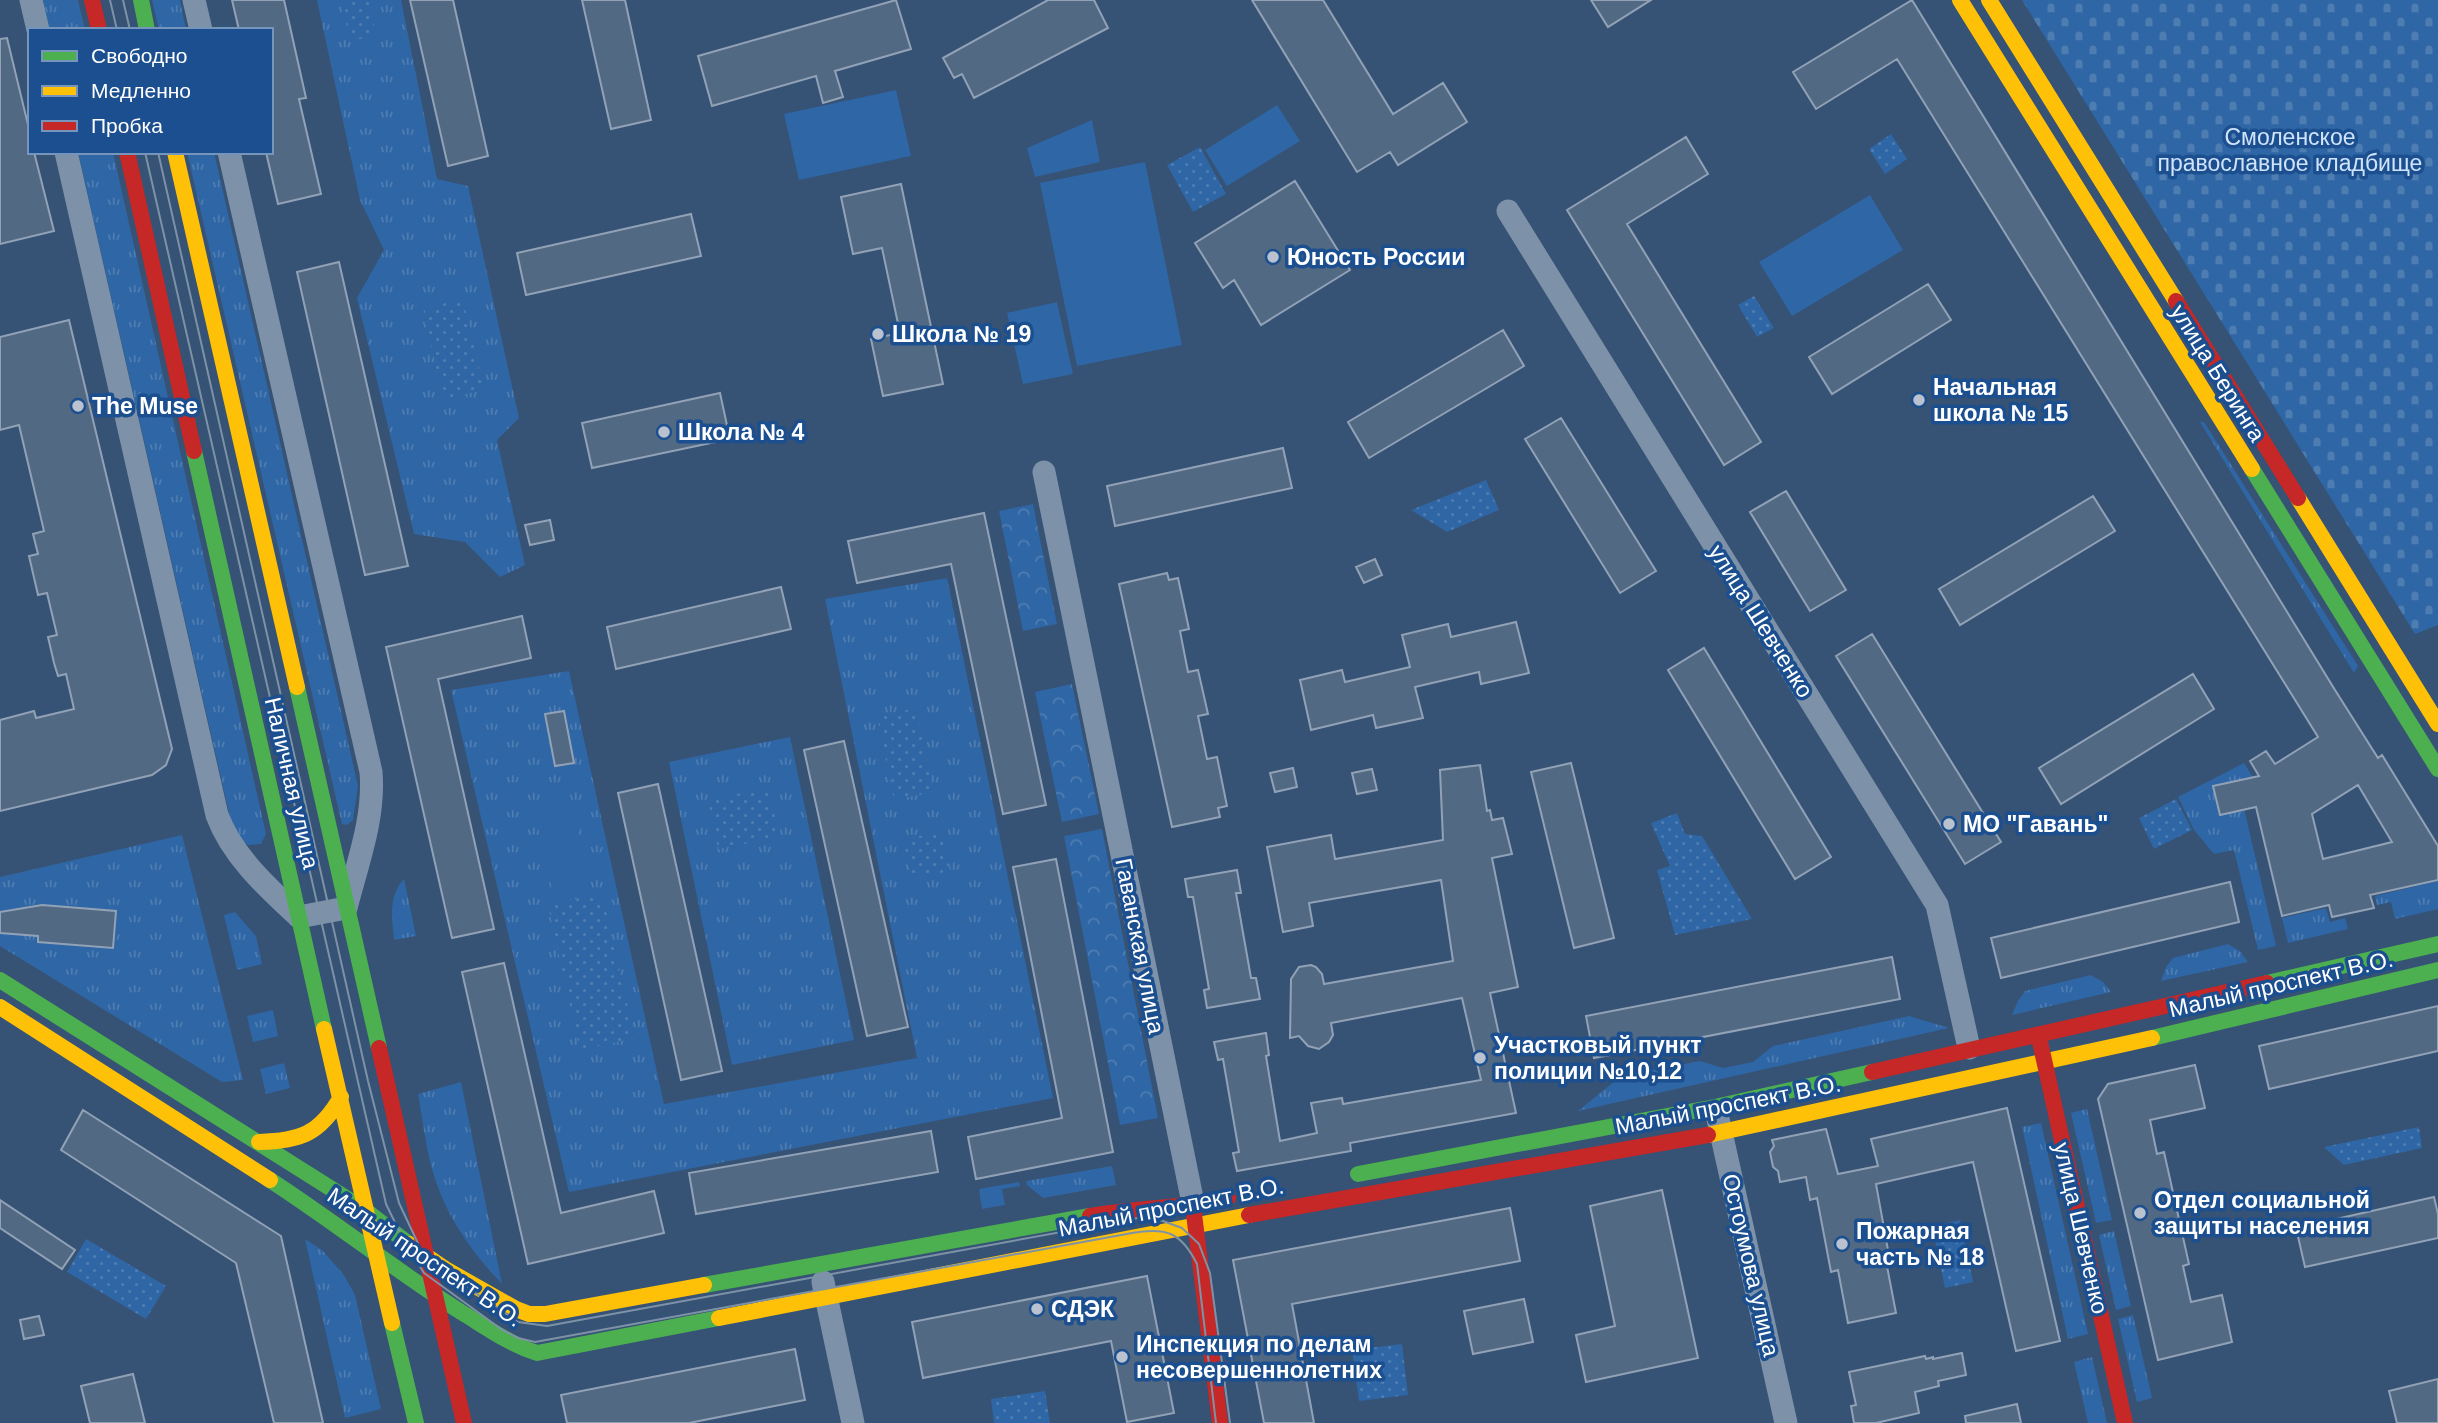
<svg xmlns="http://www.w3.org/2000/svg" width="2438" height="1423" viewBox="0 0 2438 1423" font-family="Arial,sans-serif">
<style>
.grass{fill:url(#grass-tufts)}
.forest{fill:url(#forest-crowns)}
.cemetery{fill:url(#cemetery-stones)}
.park{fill:url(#park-dots)}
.garden{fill:#2f66a5}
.building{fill:#526984;stroke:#92a2b6;stroke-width:2;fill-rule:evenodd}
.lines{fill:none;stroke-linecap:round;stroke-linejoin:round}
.street{stroke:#7d92a8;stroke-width:23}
.fast{stroke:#4caf50;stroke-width:16}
.slow{stroke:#ffc107;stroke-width:16}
.jam{stroke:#c62828;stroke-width:16}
.tram{stroke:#7e92a7;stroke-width:2}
.poi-dot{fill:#b9c2ce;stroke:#1b4f8f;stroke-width:2.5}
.labels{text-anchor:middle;stroke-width:7;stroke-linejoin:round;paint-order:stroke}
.park-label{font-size:23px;fill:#cfe3fa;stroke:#1b4f8f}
.poi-label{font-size:23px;font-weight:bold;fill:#fff;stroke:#1b4f8f;text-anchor:start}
.street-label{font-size:23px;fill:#fff;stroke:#1b4f8f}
</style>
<defs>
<pattern id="grass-tufts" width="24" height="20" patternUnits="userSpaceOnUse" patternTransform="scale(1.75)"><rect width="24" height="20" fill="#2f66a5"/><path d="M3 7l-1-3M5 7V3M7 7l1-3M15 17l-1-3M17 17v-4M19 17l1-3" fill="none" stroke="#4e7db2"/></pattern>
<pattern id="forest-crowns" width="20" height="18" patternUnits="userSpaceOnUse" patternTransform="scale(1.75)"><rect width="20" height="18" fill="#2f66a5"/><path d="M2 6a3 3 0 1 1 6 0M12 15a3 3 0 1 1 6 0" fill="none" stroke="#4e7db2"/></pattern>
<pattern id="cemetery-stones" width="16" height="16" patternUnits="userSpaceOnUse" patternTransform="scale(1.75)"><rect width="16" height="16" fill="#2f66a5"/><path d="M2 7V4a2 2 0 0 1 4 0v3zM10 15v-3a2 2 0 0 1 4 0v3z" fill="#4e7db2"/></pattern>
<pattern id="park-dots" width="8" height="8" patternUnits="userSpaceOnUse" patternTransform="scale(1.75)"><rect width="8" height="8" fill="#2f66a5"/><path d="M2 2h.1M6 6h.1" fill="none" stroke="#4e7db2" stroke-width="1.8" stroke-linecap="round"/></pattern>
</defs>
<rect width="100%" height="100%" fill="#365274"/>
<path class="grass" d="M43 0H78L85 30H49Z
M152 0H180L186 30H159Z
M317 0H401L437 179 468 186 519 418 497 440 525 565 500 577 465 542 414 534 357 298 384 250 360 200Z
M78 152H113L266 834 261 844 248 845 241 841 232 826Z
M187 152H214L358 786 353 820 347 825 342 824Z
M2200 422H2204L2358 666 2354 673Z
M947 578 1053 1098 569 1192 451 690 569 671 664 1104 917 1058 825 599Z
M790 737 854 1040 732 1065 669 762Z
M2244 763 2262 792 2243 804 2276 946 2258 950 2234 850 2214 854 2194 830 2178 797Z
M182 835 243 1080 222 1082 0 946V877Z
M404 879 416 936 394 940C392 920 388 895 404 879Z
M2438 881V909L2395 919 2391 902 2377 905 2375 896Z
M2326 908 2330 922 2345 918 2348 929 2288 943 2282 918Z
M235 912 256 936 262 964 237 970 224 915Z
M2228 944 2240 951 2248 962 2161 981 2166 967 2173 958Z
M2091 975 2103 982 2111 992 2012 1015 2018 1001 2025 991Z
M273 1010 278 1036 253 1042 247 1016Z
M1909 1016 1949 1028 1578 1111 1621 1076 1700 1061 1723 1068 1753 1062 1773 1046Z
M284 1063 290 1088 266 1094 260 1069Z
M461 1082 502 1284C473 1254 448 1219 435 1179 426 1152 423 1121 418 1094Z
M2087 1109 2112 1220 2096 1223 2071 1113Z
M2041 1123 2088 1334 2068 1339 2022 1127Z
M1112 1166 1116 1185 1043 1198 1027 1185 1026 1181Z
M1019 1182 1020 1186 1002 1189 1005 1205 982 1209 979 1189Z
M2114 1231 2131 1306 2116 1310 2099 1235Z
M305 1239 322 1250 344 1275 355 1295 381 1409 345 1418Z
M2133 1315 2152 1398 2137 1402 2118 1319Z
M2092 1357 2107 1423H2088L2074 1362Z"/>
<path class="forest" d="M1033 504 1057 624 1023 631 999 511Z
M1072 684 1099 814 1062 822 1035 692Z
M1102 829 1158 1118 1120 1125 1064 836Z"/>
<path class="cemetery" d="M2022 0H2438V625L2415 634Z"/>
<path class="park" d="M341 0H369L376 36 350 41Z
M1891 134 1907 159 1885 174 1869 149Z
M1200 147 1226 194 1193 212 1167 165Z
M1754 296 1774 328 1757 337 1738 305Z
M463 299 484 390 443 399 423 308Z
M1486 480 1499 510 1447 532 1411 510Z
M916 708 933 792 894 800 877 716Z
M769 788 779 837 718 849 708 799Z
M2176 799 2192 830 2154 849 2139 818Z
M1677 813 1685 834 1702 836 1752 919 1675 935 1657 870 1670 866 1651 823Z
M942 832 950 871 912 879 903 839Z
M602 893 635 1038 580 1050 548 905Z
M2419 1127 2422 1148 2344 1165 2324 1147Z
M1960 1220 1973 1282 1945 1288 1932 1226Z
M86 1239 166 1286 146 1319 67 1272Z
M1402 1344 1408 1395 1359 1401 1352 1350Z
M1045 1391 1050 1423H994L991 1399Z"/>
<path class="garden" d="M896 90 911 156 799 180 784 114Z
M1277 105 1300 141 1227 186 1205 150Z
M1092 120 1100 162 1035 177 1027 148Z
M1145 162 1182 345 1077 366 1040 183Z
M1870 195 1903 250 1792 316 1759 262Z
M1057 302 1073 374 1023 384 1007 313Z
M570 796 590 885 553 894 533 804Z"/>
<path class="building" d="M232 0H284L306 98 299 99 321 194 278 204 266 152H271V30H239Z
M410 0H453L488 156 448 166Z
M582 0H625L651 120 611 129Z
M896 0 911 49 835 71 843 97 823 103 816 76 712 106 698 56Z
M1048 0H1094L1108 28 974 98 962 74 954 78 943 58Z
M1252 0H1323L1393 114 1443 83 1467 122 1398 165 1390 152 1357 172Z
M1591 0H1651L1608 27Z
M1912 0 2335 690 2378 758 2382 755 2438 846V880L2370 895 2374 908 2332 917 2329 905 2282 916 2256 807 2220 815 2213 786 2259 776 2250 761 2266 751 2275 764 2318 737 1897 59 1816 109 1793 72ZM2358 785 2392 842 2323 859 2312 814Z
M7 38 30 133V152H34L54 231 0 244V39Z
M1686 137 1708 174 1627 224 1761 442 1724 465 1567 210Z
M1295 181 1350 270 1261 325 1234 280 1223 288 1195 243Z
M901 184 943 384 883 396 871 339 900 333 882 248 853 254 841 197Z
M691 214 701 256 526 295 517 253Z
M339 262 408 566 365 575 297 272Z
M1928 284 1951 320 1832 394 1809 357Z
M69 320 172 749 166 765 152 775 0 811V720L34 711 36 718 74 709 66 674 58 676 54 663 48 637 57 635 47 593 38 595 29 556 38 554 33 534 44 531 19 425 0 430V337Z
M1503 330 1524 366 1369 458 1348 422Z
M720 393 730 439 592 468 582 423Z
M1561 418 1656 571 1620 593 1525 439Z
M1283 448 1292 488 1115 526 1107 486Z
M1786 491 1846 590 1810 611 1750 512Z
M2093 496 2115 531 1960 625 1939 589Z
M984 513 1046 805 1003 814 951 564 857 583 848 541Z
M550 520 554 540 530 545 525 525Z
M1375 559 1382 575 1364 583 1356 567Z
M1167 573 1169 580 1178 578 1189 629 1180 631 1188 672 1198 670 1208 714 1198 716 1207 759 1217 757 1227 806 1218 808 1220 817 1172 827 1119 584Z
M781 587 791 629 616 669 607 627Z
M522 616 531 658 438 679 494 929 452 938 386 647Z
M1516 622 1529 673 1481 684 1479 672 1415 687 1423 718 1376 728 1373 715 1311 730 1300 680 1342 670 1345 682 1410 667 1402 635 1448 624 1451 637Z
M1872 634 2001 842 1965 864 1836 656Z
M1704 648 1831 857 1795 879 1668 670Z
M2193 674 2214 709 2061 804 2039 768Z
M564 711 574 763 555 766 545 714Z
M844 741 908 1027 867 1036 804 750Z
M1571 763 1614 938 1574 948 1531 772Z
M1480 765 1487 811 1490 810 1492 820 1503 818 1512 854 1492 858 1518 987 1490 993 1516 1113 1350 1143 1351 1151 1237 1171 1233 1153 1239 1152 1223 1059 1218 1060 1214 1042 1266 1033 1269 1055 1266 1056 1280 1141 1317 1133 1311 1103 1342 1098 1343 1104 1481 1080 1462 998 1331 1023 1333 1035 1329 1042 1319 1049 1308 1046 1299 1036 1290 1038 1291 979 1299 967 1311 965 1316 967 1322 974 1324 984 1453 961 1441 880 1309 903 1313 926 1283 932 1267 847 1331 835 1335 859 1443 840 1440 770Z
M1293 768 1297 787 1275 792 1270 773Z
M1372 769 1377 790 1357 794 1352 773Z
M658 784 722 1071 681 1080 618 793Z
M1056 859 1113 1152 976 1179 968 1137 1062 1118 1013 867Z
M1237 870 1241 893H1236L1251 978H1256L1260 999 1207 1008 1204 990 1209 989 1193 897H1188L1185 879Z
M2230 882 2239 922 2001 978 1991 938Z
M42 905 116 911 113 948 38 942V936L0 933V912Z
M1892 957 1900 999 1594 1058 1586 1016Z
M504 963 561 1213 654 1191 664 1233 528 1264 462 972Z
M2438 1006V1051L2269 1089 2259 1046Z
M2195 1065 2205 1108 2150 1120 2157 1154 2164 1152 2189 1264 2183 1266 2191 1302 2222 1295 2232 1342 2158 1360 2098 1099 2108 1084Z
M2007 1108 2060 1341 2016 1351 1973 1162 1876 1184 1890 1261H1886L1896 1313 1848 1323 1838 1270 1831 1272 1817 1198 1810 1200 1806 1177 1780 1182 1778 1171 1773 1167 1770 1152 1774 1146 1772 1140 1826 1129 1838 1174 1878 1166 1871 1139Z
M83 1110 281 1236 323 1423H274L236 1263 61 1150Z
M931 1131 938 1172 696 1214 689 1173Z
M1662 1190 1698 1358 1586 1382 1576 1335 1615 1326 1590 1206Z
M2434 1197 2438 1214V1238L2305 1267 2296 1228Z
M0 1200 75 1250 62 1269 0 1228Z
M1510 1208 1520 1261 1292 1304 1314 1423H1264L1233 1260Z
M1147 1276 1174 1413 1127 1422 1111 1341 923 1378 912 1322Z
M1524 1299 1533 1342 1473 1354 1464 1311Z
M39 1316 44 1335 24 1339 20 1320Z
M795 1349 805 1400 689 1423H567L561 1395Z
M1962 1353 1966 1375 1938 1381 1939 1386 1915 1392 1919 1413 1876 1423H1854L1851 1406 1856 1405 1849 1372 1925 1356 1926 1359 1933 1357V1359Z
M133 1374 145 1423H90L81 1386Z
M2438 1379V1423H2397L2389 1391Z
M2017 1404 2021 1423H1966L1965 1416Z"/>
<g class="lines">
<path class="street" d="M31 0 38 30
M194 0 201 30
M66 152 217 815C232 856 268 888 299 917L346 908C357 864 375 818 371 772L229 152
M1508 211 1937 905 1969 1048
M1044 472 1193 1203
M1718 1119 1786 1423
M823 1282 853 1423"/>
<path class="fast" d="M141 0 147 30
M194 451 324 1029
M2252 469 2438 769
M297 687 379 1048
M0 980 365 1210 409 1244
M2267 983 2438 944
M2152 1038 2438 970
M1358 1174 1715 1107 1872 1072
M270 1180C335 1222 396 1271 461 1312 486 1327 509 1344 537 1353L719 1318
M704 1285 1090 1216
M392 1323 416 1423"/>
<path class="slow" d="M1960 0 2252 469
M1989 0 2176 301
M175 152 297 687
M2298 498 2438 724
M0 1007 270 1180
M324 1029 392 1323
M1708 1135 2152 1038
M259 1142C300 1141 320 1134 341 1097
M409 1244 447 1270 516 1309 529 1314H545L704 1285
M719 1318 1249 1215"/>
<path class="jam" d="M92 0 99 30
M127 152 194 451
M2176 301 2298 498
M2040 1042 2125 1423
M379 1048 464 1423
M1872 1072 2267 983
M1193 1206 1220 1423
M1249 1215 1708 1135
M1090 1216C1136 1208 1183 1208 1228 1198"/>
<path class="tram" d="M110 0 117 30
M123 0 130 30
M145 152 386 1204 404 1241 424 1273 501 1329 518 1338 535 1342 1132 1233C1166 1227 1181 1232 1197 1264L1216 1423
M158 152 368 1081 399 1203 423 1254 429 1261 518 1322 547 1326 1149 1216 1182 1228 1199 1244 1210 1273 1230 1423"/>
</g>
<g class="poi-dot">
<circle cx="1273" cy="257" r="7"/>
<circle cx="878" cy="334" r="7"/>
<circle cx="1919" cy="400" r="7"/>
<circle cx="78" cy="406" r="7"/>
<circle cx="664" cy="432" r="7"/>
<circle cx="1949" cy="824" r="7"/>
<circle cx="1480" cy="1058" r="7"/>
<circle cx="2140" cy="1213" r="7"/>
<circle cx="1842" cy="1244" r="7"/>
<circle cx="1037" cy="1309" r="7"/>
<circle cx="1122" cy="1357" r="7"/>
</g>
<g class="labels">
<g class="park-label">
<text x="2290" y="145">Смоленское<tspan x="2290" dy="26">православное кладбище</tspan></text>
</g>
<g class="poi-label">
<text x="1287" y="265">Юность России</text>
<text x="892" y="342">Школа № 19</text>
<text x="1933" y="395">Начальная<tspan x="1933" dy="26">школа № 15</tspan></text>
<text x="92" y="414">The Muse</text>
<text x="678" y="440">Школа № 4</text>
<text x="1963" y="832">МО "Гавань"</text>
<text x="1494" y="1053">Участковый пункт<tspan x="1494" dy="26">полиции №10,12</tspan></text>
<text x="2154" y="1208">Отдел социальной<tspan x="2154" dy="26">защиты населения</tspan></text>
<text x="1856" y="1239">Пожарная<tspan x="1856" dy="26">часть № 18</tspan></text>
<text x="1051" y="1317">СДЭК</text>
<text x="1136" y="1352">Инспекция по делам<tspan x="1136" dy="26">несовершеннолетних</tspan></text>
</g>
<g class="street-label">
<text transform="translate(2218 373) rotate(58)" y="8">улица Беринга</text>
<text transform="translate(1761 621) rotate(58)" y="8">улица Шевченко</text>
<text transform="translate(292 783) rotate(77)" y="8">Наличная улица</text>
<text transform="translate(1140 946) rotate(79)" y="8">Гаванская улица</text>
<text transform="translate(2281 984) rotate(-13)" y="8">Малый проспект В.О.</text>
<text transform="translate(1728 1105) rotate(-11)" y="8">Малый проспект В.О.</text>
<text transform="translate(1171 1207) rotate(-11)" y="8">Малый проспект В.О.</text>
<text transform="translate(2081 1228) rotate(77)" y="8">улица Шевченко</text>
<text transform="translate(425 1257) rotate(34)" y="8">Малый проспект В.О.</text>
<text transform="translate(1751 1265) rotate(77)" y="8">Остоумова улица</text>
</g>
</g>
<rect x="28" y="28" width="245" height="126" fill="#1b4f8f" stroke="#7695bc" stroke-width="2"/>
<rect x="42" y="51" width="35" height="10" fill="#4caf50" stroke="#7695bc" stroke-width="2"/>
<text x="91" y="63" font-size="21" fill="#ffffff">Свободно</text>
<rect x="42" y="86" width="35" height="10" fill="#ffc107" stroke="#7695bc" stroke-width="2"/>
<text x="91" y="98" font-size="21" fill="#ffffff">Медленно</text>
<rect x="42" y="121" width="35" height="10" fill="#c62828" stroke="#7695bc" stroke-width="2"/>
<text x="91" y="133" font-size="21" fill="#ffffff">Пробка</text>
</svg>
